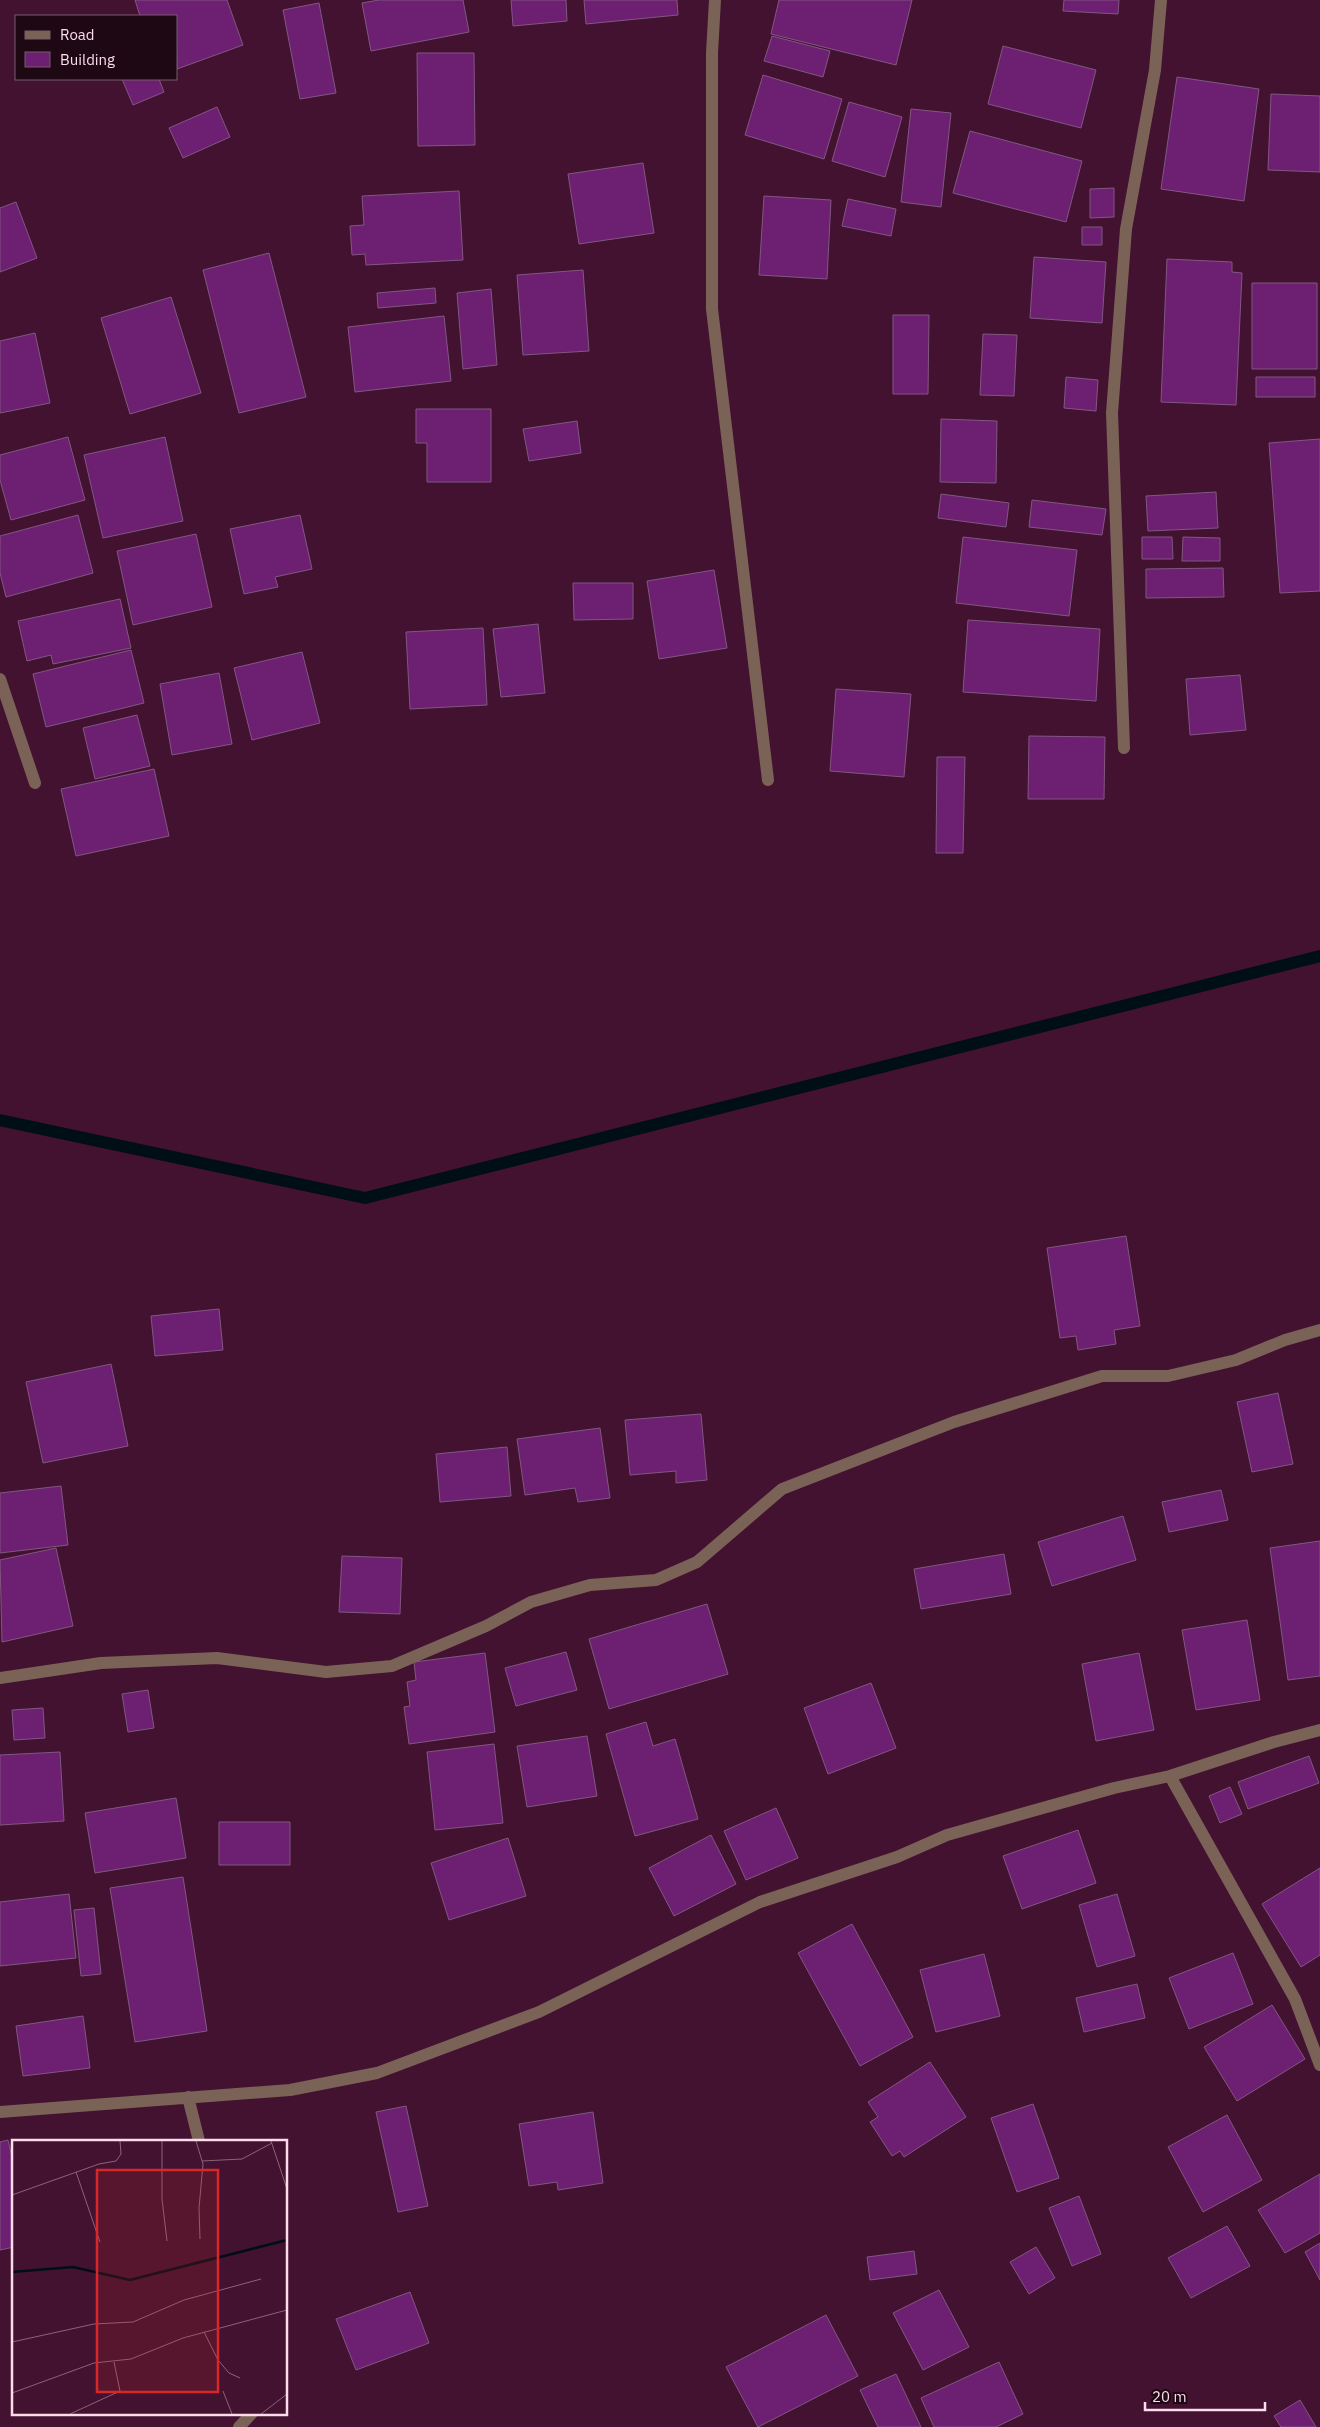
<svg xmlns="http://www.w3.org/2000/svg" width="1320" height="2427" viewBox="0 0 1320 2427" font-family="'IBM Plex Sans',sans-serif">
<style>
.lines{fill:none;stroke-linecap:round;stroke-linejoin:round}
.stream{stroke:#000f16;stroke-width:12}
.building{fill:#6d1f71;stroke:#815782}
.minor{stroke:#7b6257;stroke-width:12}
.inset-river{fill:none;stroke:#000f16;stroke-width:2.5}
.inset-road{fill:none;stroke:#8c627b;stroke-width:1}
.view{fill:#d62828;fill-opacity:0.15;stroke:#d62828;stroke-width:2.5}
.inset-edge{fill:none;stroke:#fbdbec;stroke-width:2.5}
</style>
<rect width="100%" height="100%" fill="#421230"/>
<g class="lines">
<path class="stream" d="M0 1120 365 1198 1320 956"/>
</g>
<path class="building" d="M135 0H227L243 45 177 69 176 16H140Z
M379 0H463L469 32 371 51 362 3Z
M511 0H566L567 21 513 26Z
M584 0H677L678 15 586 24Z
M779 0H912L896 65 771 34Z
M1064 0H1119L1118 14 1063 11Z
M319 3 336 93 300 99 283 10Z
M772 36 830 51 823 77 764 61Z
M1003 46 1096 70 1081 128 988 104Z
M417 53H474L475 145 418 146Z
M763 75 842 99 824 159 745 135Z
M1177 77 1259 89 1244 201 1161 189Z
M122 79H159L164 92 133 105Z
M1271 94 1320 96V172L1268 170Z
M849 102 902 117 885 177 832 161Z
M217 107 230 137 183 158 169 128Z
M911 109 951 113 941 207 901 202Z
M970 131 1082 161 1066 222 953 193Z
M643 163 654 233 579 244 568 174Z
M1114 188V217L1090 218V189Z
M459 191 463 260 366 265 365 254 352 255 350 226 364 225 362 196Z
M764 196 831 200 827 279 759 275Z
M848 199 896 209 891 236 842 226Z
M16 202 37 258 0 272V208Z
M1082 227H1102V245H1082Z
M269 253 306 397 239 413 203 270Z
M1034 257 1106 262 1102 323 1030 318Z
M1167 259 1232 262V272L1242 273 1236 405 1161 402Z
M583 270 589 351 523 355 517 275Z
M1252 283H1317V369H1252Z
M435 288 436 303 378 308 377 293Z
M491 289 497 365 463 369 457 293Z
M171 297 201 393 130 414 101 318Z
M893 315H929L928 394H893Z
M444 316 451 381 355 392 348 327Z
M35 333 50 403 0 413V341Z
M983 334 1017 335 1014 396 980 395Z
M1066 377 1098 380 1096 411 1064 408Z
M1256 377H1315V397H1256Z
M416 409H491V482H427V443H416Z
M941 419 997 421 996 483 940 482Z
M577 421 581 453 529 461 523 429Z
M68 437 85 500 11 520 0 480V455Z
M165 437 183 521 103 538 84 455Z
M1320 439V591L1280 593 1269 443Z
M1216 492 1218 528 1148 531 1146 496Z
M941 494 1009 503 1006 527 938 518Z
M1032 500 1106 509 1102 535 1029 527Z
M78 515 93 573 6 597 0 573V536Z
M300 515 312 569 275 577 278 587 244 594 230 529Z
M196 534 212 607 133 625 117 551Z
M963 537 1077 550 1069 616 956 603Z
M1142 537H1172L1173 559H1142Z
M1183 537 1220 538V561H1182Z
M1223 568 1224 597 1146 598V569Z
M714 570 727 648 659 659 647 581Z
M573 583H633V619L574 620Z
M120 599 131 648 53 664 51 655 27 661 18 621Z
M968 620 1100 629 1096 701 963 692Z
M538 624 545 693 501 697 493 629Z
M483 628 487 705 410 709 406 632Z
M131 650 144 703 46 727 33 674Z
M302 652 320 723 252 740 234 668Z
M219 673 232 744 172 755 160 684Z
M1240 675 1246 730 1190 735 1186 679Z
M836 689 911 694 904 777 830 771Z
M137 715 150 766 95 779 83 728Z
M1029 736 1105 737 1104 799H1028Z
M937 757H965L963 853H936Z
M154 769 169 836 76 856 61 789Z
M1126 1236 1140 1326 1114 1330 1116 1344 1078 1350 1076 1336 1060 1338 1047 1248Z
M219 1309 223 1350 155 1356 151 1316Z
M111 1364 128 1446 43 1463 26 1382Z
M1278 1393 1293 1464 1252 1472 1237 1402Z
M701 1414 707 1480 676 1483V1471L630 1475 625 1420Z
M600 1428 610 1498 578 1502 575 1488 525 1495 517 1439Z
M507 1447 511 1496 440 1502 436 1454Z
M61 1486 68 1545 0 1553V1493Z
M1221 1490 1228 1520 1169 1532 1162 1502Z
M1123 1516 1136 1560 1052 1586 1038 1542Z
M1320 1541V1676L1288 1680 1270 1548Z
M56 1548 73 1626 2 1642 0 1560Z
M1004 1554 1011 1594 921 1609 914 1569Z
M342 1556 402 1558 400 1614 339 1612Z
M707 1604 728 1674 609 1709 589 1639Z
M1247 1620 1260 1700 1196 1710 1182 1630Z
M566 1652 577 1690 516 1706 505 1668Z
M485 1653 495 1732 409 1744 404 1707 410 1706 407 1682 416 1680 414 1662Z
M1139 1653 1154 1730 1096 1741 1082 1664Z
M871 1683 896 1748 828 1774 804 1708Z
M148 1690 154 1728 128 1732 122 1694Z
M43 1708 45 1738 14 1740 12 1710Z
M646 1722 653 1746 675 1739 698 1819 635 1836 606 1734Z
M587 1736 597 1796 527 1807 517 1746Z
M494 1744 503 1823 435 1830 427 1752Z
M60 1752 64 1821 0 1825V1755Z
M1309 1756 1319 1783 1248 1809 1238 1782Z
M1230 1787 1242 1814 1220 1823 1209 1796Z
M176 1798 186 1858 95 1873 85 1813Z
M776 1808 798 1858 746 1880 724 1831Z
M219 1822H290V1865H219Z
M1078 1830 1096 1883 1022 1909 1003 1856Z
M711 1835 736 1884 674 1916 649 1868Z
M508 1838 526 1896 449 1920 431 1863Z
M1320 1868V1955L1301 1967 1262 1904Z
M183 1877 207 2031 135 2042 110 1888Z
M69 1894 76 1958 0 1966V1902Z
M1117 1894 1135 1956 1097 1967 1079 1905Z
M94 1908 101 1974 81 1976 74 1910Z
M852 1924 913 2037 860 2066 798 1953Z
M1233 1953 1253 2004 1189 2029 1169 1978Z
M984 1954 1000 2016 936 2032 920 1970Z
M1137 1984 1145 2018 1084 2032 1076 1998Z
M1272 2005 1305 2059 1237 2101 1204 2047Z
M83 2016 90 2068 23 2076 16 2026Z
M930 2062 966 2117 904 2157 900 2151 892 2156 870 2122 878 2117 868 2102Z
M1033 2104 1059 2178 1017 2192 991 2118Z
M406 2106 428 2206 398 2212 376 2112Z
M593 2112 603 2183 558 2190 557 2182 529 2186 519 2124Z
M1227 2115 1262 2180 1203 2212 1168 2147Z
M8 2140 14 2166V2247L0 2250V2142Z
M1320 2174V2233L1285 2253 1258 2210Z
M1079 2196 1101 2254 1072 2266 1049 2208Z
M1227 2226 1250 2266 1191 2298 1168 2258Z
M1320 2243V2280L1305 2252Z
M1036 2247 1055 2278 1029 2294 1010 2262Z
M914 2251 917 2274 870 2280 867 2257Z
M939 2290 969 2347 923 2370 893 2313Z
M410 2292 429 2343 356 2370 336 2319Z
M826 2315 858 2376 758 2427 726 2367Z
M999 2362 1023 2414 996 2427H934L921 2398Z
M896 2374 921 2427H878L860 2390Z
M1300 2400 1316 2427H1281L1274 2416Z"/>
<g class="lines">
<path class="minor" d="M715 0 712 53V309L768 780
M0 679 35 783
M1124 748 1112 413 1126 229 1155 70 1161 0
M0 1678 101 1663 217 1658 326 1672 392 1666 486 1626 531 1602 590 1585 656 1580 697 1562 782 1489 954 1422 1102 1376H1168L1236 1360 1285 1340 1320 1330
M1170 1776 1295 1999 1320 2065
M188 2097 199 2141
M0 2112 290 2090 377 2073 539 2012 760 1902 897 1857 947 1835 1114 1788 1170 1776 1274 1742 1320 1730
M239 2427 252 2413"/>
</g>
<g transform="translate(12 2140)">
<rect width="275" height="275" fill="#421230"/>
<path class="inset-river" d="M0 132 61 127 118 140 275 100"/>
<path class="inset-road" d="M150 1V59L155 101M184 1 191 24 187 68 188 99M259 1 275 49M190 21 230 19 260 3M64 32 88 102M0 55 87 24 104 21 109 14 108 1M192 192 206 220 217 233 228 238M0 202 82 184 121 182 172 160 249 139M211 251 220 274M0 253 82 223 119 219 171 198 275 170M58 274 108 251 102 222M249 274 275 254"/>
<path class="view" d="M85 30H206V252H85Z"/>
<rect width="275" height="275" class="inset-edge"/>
</g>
<rect x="15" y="15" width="162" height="65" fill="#1d0814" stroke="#765c6a"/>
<rect x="25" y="31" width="25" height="8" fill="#7b6257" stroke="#765c6a"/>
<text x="60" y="40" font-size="15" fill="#fbdbec">Road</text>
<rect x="25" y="52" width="25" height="15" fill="#6d1f71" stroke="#765c6a"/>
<text x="60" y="65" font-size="15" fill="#fbdbec">Building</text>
<path d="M1145 2402v8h120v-8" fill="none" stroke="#fbdbec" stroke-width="2.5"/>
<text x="1152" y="2402" font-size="15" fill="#fbdbec" stroke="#1d0814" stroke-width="4" paint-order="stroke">20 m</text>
</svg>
